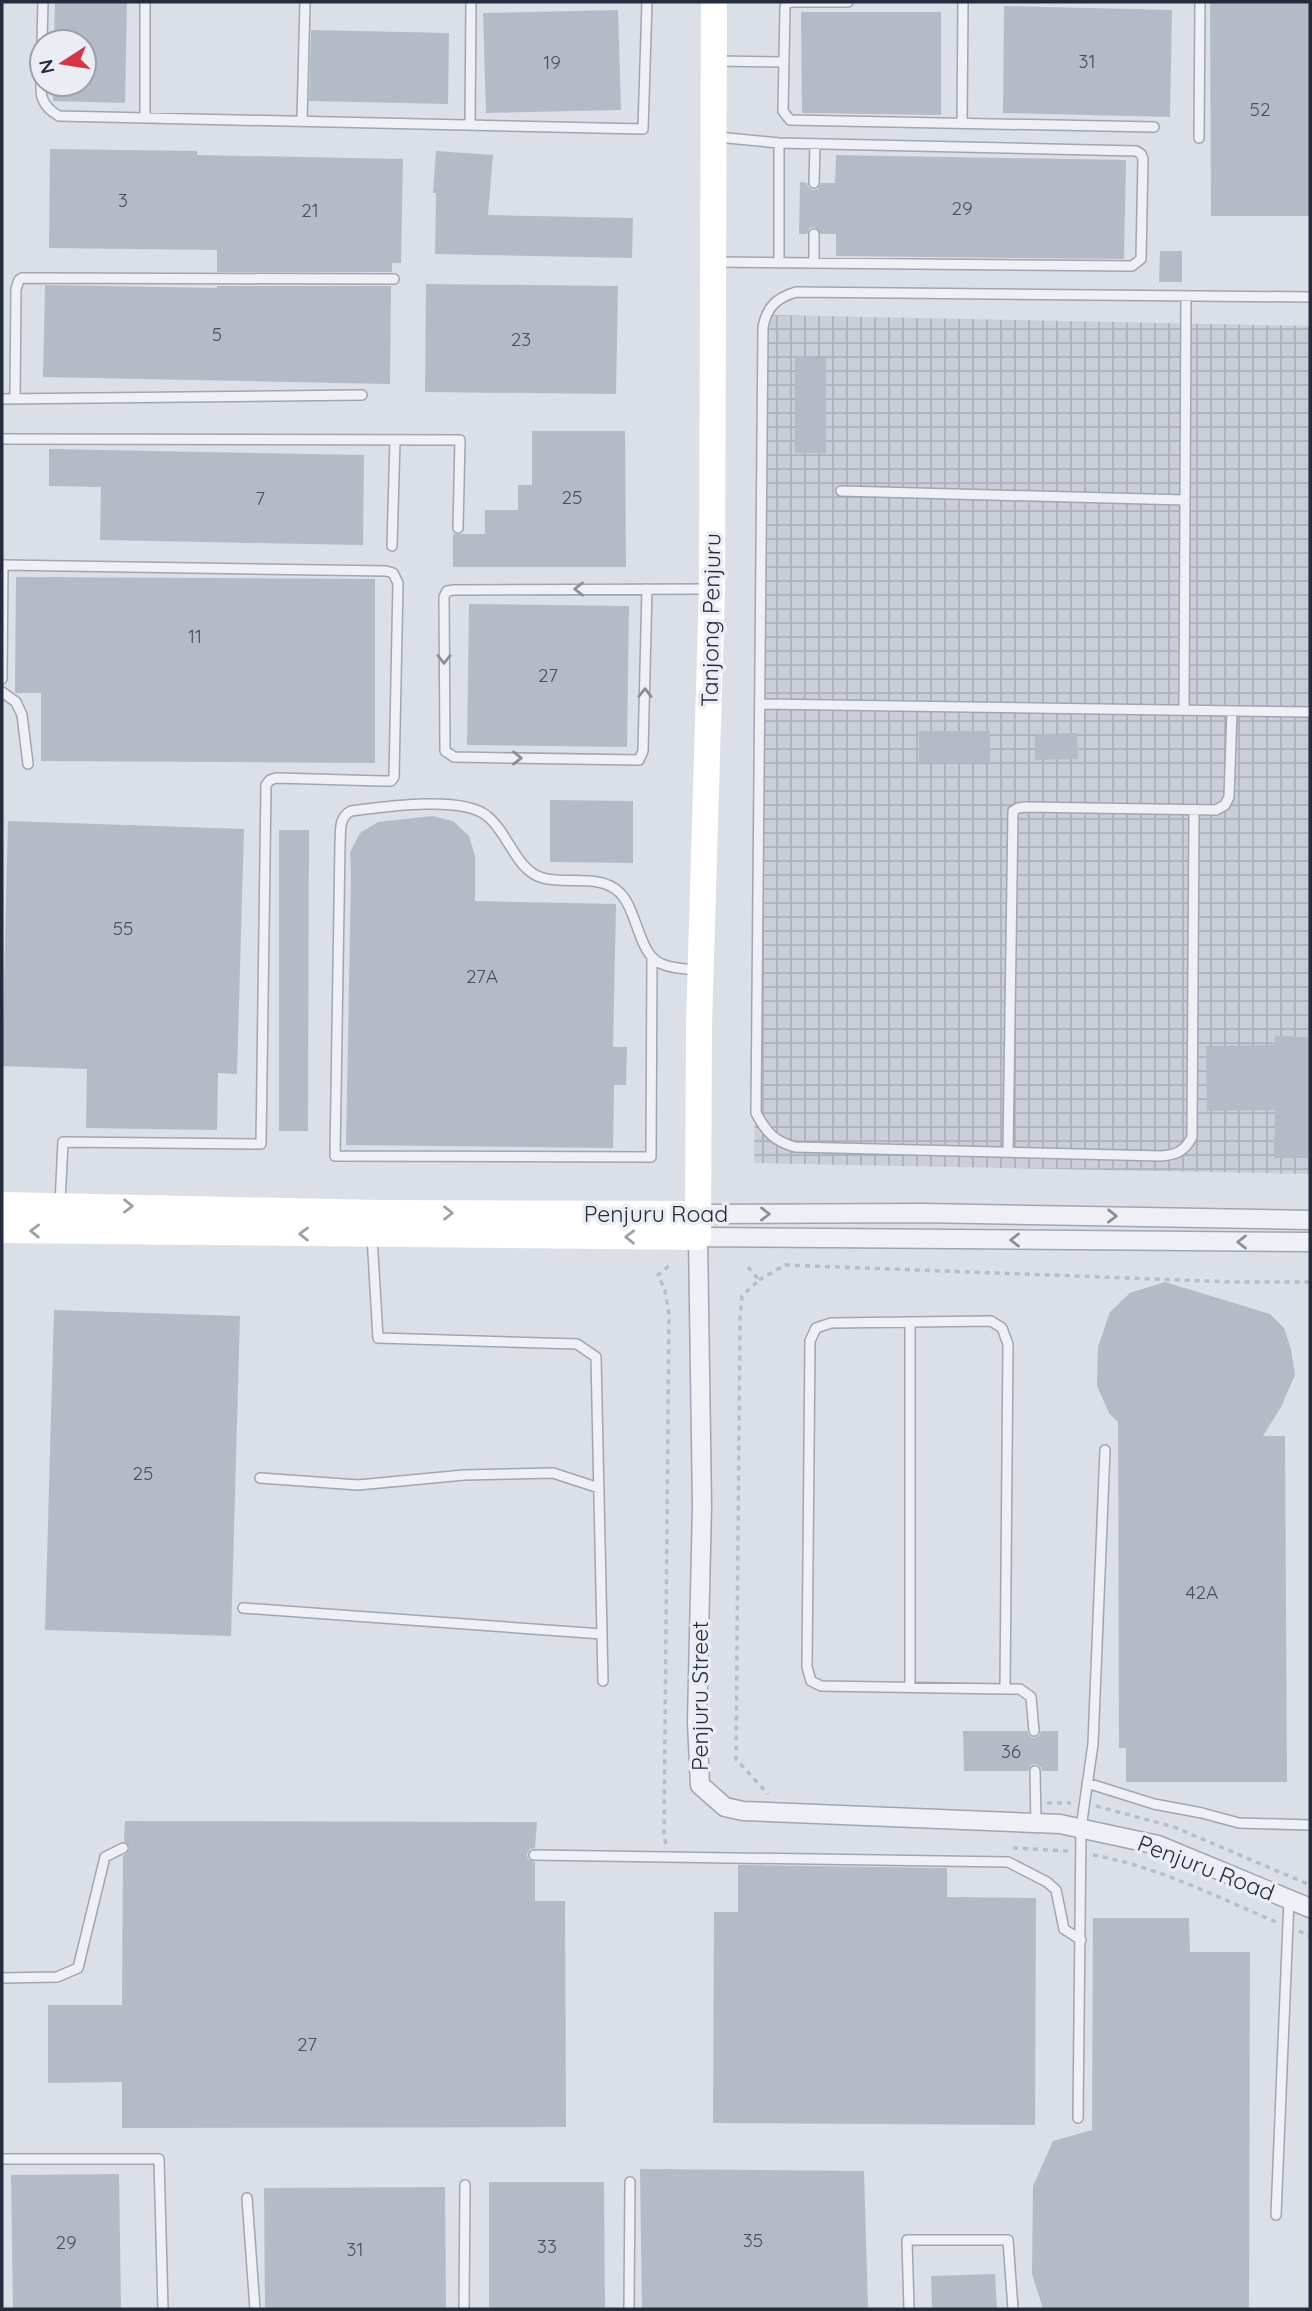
<svg xmlns="http://www.w3.org/2000/svg" width="1312" height="2311" viewBox="0 0 1312 2311" font-family="Quicksand,sans-serif">
<style>
.industrial{fill:url(#industrial-grid)}
.building{fill:#b5bac7}
.lines{fill:none;stroke-linecap:round;stroke-linejoin:round}
.service-casing{stroke:#a0a6b1;stroke-width:12}
.minor-casing{stroke:#a0a6b1;stroke-width:21}
.path{stroke:#b9bdc5;stroke-width:3.5;stroke-dasharray:5 5;stroke-linecap:butt}
.service{stroke:#eef0f5;stroke-width:9}
.minor{stroke:#eef0f5;stroke-width:18}
.secondary{stroke:#fff;stroke-width:26}
.oneway{stroke:#898e99}
.oneway2{stroke:#9ca0a8}
.labels{text-anchor:middle;stroke-width:7;stroke-linejoin:round;paint-order:stroke}
.number-label{font-size:19px;fill:#485060}
.street-label{font-size:23px;fill:#242c3d;stroke:#eaeef4}
</style>
<defs>
<pattern id="industrial-grid" width="8" height="8" patternUnits="userSpaceOnUse" patternTransform="scale(1.75)"><rect width="8" height="8" fill="#c9ced9"/><path d="M0 4h8M4 0v8" fill="none" stroke="#acb1bb"/></pattern>
</defs>
<rect width="100%" height="100%" fill="#dbdfe7"/>
<path class="industrial" d="M768 315 1310 326V1174L754 1163Z"/>
<path class="building" d="M55 2H127L125 103 53 101V84H84V42H54Z
M1210 2H1310V216H1211Z
M1004 6 1172 10 1170 117 1003 113Z
M618 10 621 110 486 113 483 13Z
M801 12H941V115L802 113Z
M311 30 449 33 448 104 309 101Z
M50 149 197 151V155L403 159 401 263H392V272H217V250L49 248Z
M436 151 493 155 488 215 633 218 632 258 435 254 436 193H433Z
M836 155 1126 160 1124 259 836 256V234H821L815 227 810 228 807 234H799L800 182 807 183 808 187 813 190 818 189 821 183H835Z
M1160 251H1182V282H1159Z
M426 284 618 286 616 394 425 392Z
M45 285 217 288V286H391L390 384 43 377Z
M795 357 826 358V453H795Z
M532 431H625L626 567H453V534H485V510H518V485H532Z
M49 449 364 455 363 545 100 540 101 487 49 486Z
M16 577 375 579V763L41 761V693H15Z
M469 604 629 606 627 747 467 745Z
M919 731H990V763H919Z
M1077 733 1078 759 1035 760V734Z
M550 800 633 801V863L550 862Z
M432 816 453 821 469 836 475 856V901L616 904 613 1047H627L626 1085H614L613 1148 346 1145 351 876 350 852 360 833 378 822Z
M8 821 244 829 237 1074 218 1073 217 1130 86 1128 87 1069 2 1066Z
M279 830H309L308 1131H279Z
M1275 1036 1310 1037V1158H1274L1275 1110 1207 1111 1206 1046 1275 1045Z
M1165 1282 1270 1314 1284 1328 1291 1349 1295 1375 1281 1407 1263 1436H1285L1287 1782H1126V1748H1119L1118 1422 1109 1413 1097 1386 1098 1347 1110 1312 1130 1293Z
M54 1310 240 1316 231 1636 45 1630Z
M963 1731H1027L1029 1736 1034 1738 1039 1736 1041 1731H1058V1771H1042L1041 1767 1036 1764 1031 1765 1028 1771H964Z
M125 1821 537 1822 535 1848 530 1849 527 1854 528 1859 535 1862V1901H565L566 2127 122 2128V2082L48 2083V2005H122L123 1856 128 1852 130 1848 124 1841Z
M738 1865 947 1868V1897L1036 1898 1035 2125 713 2123 714 1912H738Z
M1093 1918H1189L1190 1952H1250L1249 2309H1043L1032 2274 1033 2186 1053 2141 1092 2130Z
M640 2169 864 2171 868 2309H642Z
M119 2174 121 2309H13L11 2175Z
M489 2182H604L605 2309H489Z
M445 2187 446 2309H265L264 2188Z
M995 2274 997 2309H932L931 2276Z"/>
<g class="lines">
<defs>
<path id="service" d="M145 2V117
M848 2H793L787 3 785 7 783 111 790 120 1154 127
M42 42 43 2
M42 60C42 86 34 102 59 116L643 129 647 2
M716 61 784 62
M302 120 305 2
M962 123 963 2
M470 125 471 2
M1199 138 1200 2
M814 183 815 144
M716 262 1132 266 1141 259 1143 159 1141 154 1136 151 779 143 717 137
M779 263V143
M814 263V234
M2 399 362 395
M15 399 16 289 19 280 22 278 394 279
M2 439 460 440 458 528
M841 491 1185 500
M392 546 395 440
M2 565 386 571 393 573 398 583 394 777 391 781H383L276 778 270 780 266 785 261 1144 63 1142 60 1203
M647 589 643 751 639 760 454 757 445 751 444 597 447 591 454 590 710 589
M2 679 3 565
M2 692 16 702 22 715 28 764
M760 704 1310 712
M1184 710 1186 296
M1194 812 1192 1137C1185 1151 1176 1155 1161 1156L795 1147C774 1141 767 1133 756 1113L763 327C767 307 776 298 796 292L1310 297
M652 958 651 1157 335 1156 340 844C341 831 338 818 351 811 382 807 463 795 487 816 508 832 516 871 543 878 567 885 601 873 620 893 638 911 638 955 662 964 673 969 688 969 699 970
M1008 1152 1013 811 1018 808 1025 807 1216 810 1225 805 1229 797 1232 711
M372 1236 378 1338 577 1344 596 1357 603 1681
M260 1478 358 1485 464 1475 553 1473 599 1488
M243 1608 602 1634
M910 1687V1322
M1005 1689 1008 1344 1002 1328 991 1321 831 1323 816 1328 810 1341 807 1667 811 1681 821 1686 1005 1689H1020L1031 1697 1034 1731
M1035 1771 1036 1823
M1087 1783 1154 1804 1202 1813 1239 1823 1310 1825
M534 1855 1008 1862 1047 1882 1056 1890 1064 1929 1081 1940
M2 1978 57 1977 78 1968 105 1857 123 1848
M1078 2118 1081 1828 1093 1744 1105 1450
M2 2159H159L163 2309
M247 2198 255 2309
M1276 2215 1289 1899
M464 2309 465 2185
M629 2309 630 2182
M909 2309 907 2240H1008L1013 2309"/>
<path id="minor" d="M697 1214 922 1213 1310 1220
M1310 1242 698 1237 702 1506 697 1722 700 1785 725 1807 743 1811 1060 1824 1158 1845 1310 1908"/>
</defs>
<use href="#service" class="service-casing"/>
<use href="#minor" class="minor-casing"/>
<path class="path" d="M748 1267 759 1280 742 1296 740 1319 736 1759 768 1794
M759 1280 785 1265 1233 1282H1310
M1047 1803H1071
M1096 1806 1174 1827 1310 1885
M666 1844 664 1837 669 1314 665 1290 658 1275 670 1265
M1013 1848 1068 1851
M1093 1855C1156 1866 1217 1897 1276 1922
M1299 1931 1310 1936"/>
<use href="#service" class="service"/>
<use href="#minor" class="minor"/>
<path class="secondary" d="M2 1205 379 1213 697 1214
M2 1230 698 1237 699 1024 712 589 714 2"/>
</g>
<defs><path id="oneway-chevron" d="M-2-3.5L2.5 0L-2 3.5" fill="none" stroke-width="1.6" stroke-linecap="round" stroke-linejoin="round" transform="scale(1.75)"/></defs>
<g class="oneway">
<use href="#oneway-chevron" transform="translate(579 589) rotate(180)"/>
<use href="#oneway-chevron" transform="translate(444 659) rotate(90)"/>
<use href="#oneway-chevron" transform="translate(645 693) rotate(-89)"/>
<use href="#oneway-chevron" transform="translate(517 758) rotate(1)"/>
<use href="#oneway-chevron" transform="translate(765 1214)"/>
<use href="#oneway-chevron" transform="translate(1112 1216) rotate(1)"/>
<use href="#oneway-chevron" transform="translate(1015 1240) rotate(-180)"/>
<use href="#oneway-chevron" transform="translate(1242 1242) rotate(-180)"/>
</g>
<g class="oneway2">
<use href="#oneway-chevron" transform="translate(128 1206) rotate(1)"/>
<use href="#oneway-chevron" transform="translate(448 1213)"/>
<use href="#oneway-chevron" transform="translate(35 1231) rotate(-179)"/>
<use href="#oneway-chevron" transform="translate(304 1234) rotate(-179)"/>
<use href="#oneway-chevron" transform="translate(630 1237) rotate(-179)"/>
</g>
<g class="labels">
<g class="number-label">
<text x="1087" y="68">31</text>
<text x="552" y="69">19</text>
<text x="1260" y="116">52</text>
<text x="123" y="207">3</text>
<text x="962" y="215">29</text>
<text x="310" y="217">21</text>
<text x="217" y="341">5</text>
<text x="521" y="346">23</text>
<text x="572" y="504">25</text>
<text x="260" y="505">7</text>
<text x="195" y="643">11</text>
<text x="548" y="682">27</text>
<text x="123" y="935">55</text>
<text x="482" y="983">27A</text>
<text x="143" y="1480">25</text>
<text x="1202" y="1599">42A</text>
<text x="1011" y="1758">36</text>
<text x="307" y="2051">27</text>
<text x="753" y="2247">35</text>
<text x="66" y="2249">29</text>
<text x="547" y="2253">33</text>
<text x="355" y="2256">31</text>
</g>
<g class="street-label">
<text transform="translate(711 620) rotate(-89)" y="8">Tanjong Penjuru</text>
<text x="656" y="1222">Penjuru Road</text>
<text transform="translate(700 1696) rotate(-90)" y="8">Penjuru Street</text>
<text transform="translate(1206 1868) rotate(21)" y="8">Penjuru Road</text>
</g>
</g>
<rect width="1312" height="2311" fill="none" stroke="#242c3d" stroke-width="7"/>
<g transform="translate(63 63) rotate(258)"><circle r="33" fill="#eaeef4" stroke="#9ba0ab" stroke-width="2"/>
<path d="M0-5L12 26L0 18L-12 26Z" fill="#d73444"/>
<text y="-10" font-size="19" font-weight="bold" text-anchor="middle" fill="#242c3d">N</text>
</g>
</svg>
